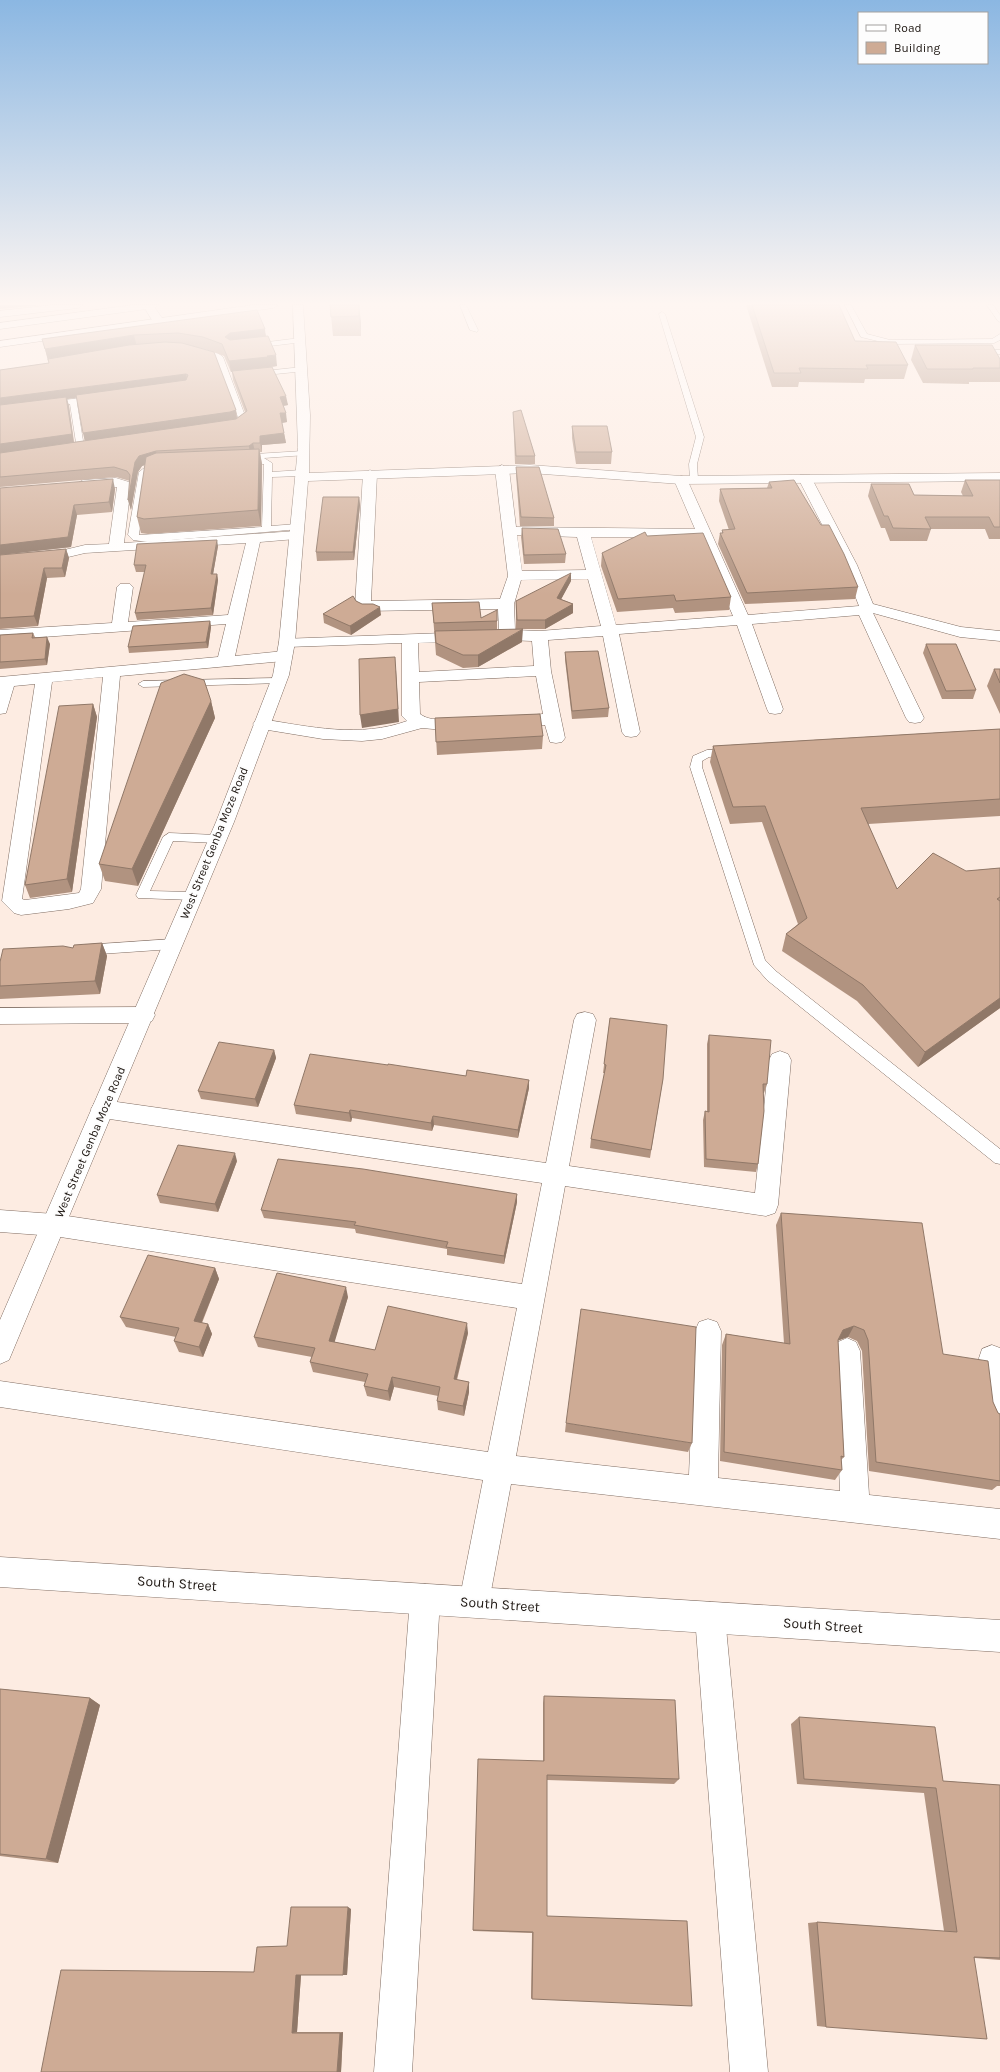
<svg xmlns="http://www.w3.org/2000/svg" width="1000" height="2072" viewBox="0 0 1000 2072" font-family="Karla,sans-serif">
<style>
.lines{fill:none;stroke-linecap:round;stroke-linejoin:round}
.lane-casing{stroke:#806d62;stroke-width:1}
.street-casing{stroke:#806d62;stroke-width:1}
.secondary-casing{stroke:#806d62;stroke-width:1}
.highway-casing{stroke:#806d62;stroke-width:1}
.lane{fill:#fff;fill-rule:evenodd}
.street{fill:#fff;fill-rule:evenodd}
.secondary{fill:#fff;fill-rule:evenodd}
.highway{fill:#fff;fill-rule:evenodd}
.wall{fill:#b19380;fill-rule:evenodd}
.shaded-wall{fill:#907868}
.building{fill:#ceab95;stroke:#907868}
.labels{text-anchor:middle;stroke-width:4;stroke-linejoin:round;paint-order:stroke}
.street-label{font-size:12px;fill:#1e1712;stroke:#fdfdfd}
.near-street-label{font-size:14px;fill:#1e1712;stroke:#fdfdfd}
</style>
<rect width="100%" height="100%" fill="#fdece2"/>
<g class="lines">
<defs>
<path id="lane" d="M460 305H466L478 330 477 332 470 330Z
M845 305H851L867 334 890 340 992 339 1000 334V340L994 343 890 344 861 337Z
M987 305H993L1000 315V322L998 321Z
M662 312 665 314 704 437 697 464 698 479 694 482 690 479 689 464 696 437 659 314Z
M300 338H303V342L253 348 249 346 253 344Z
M195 347 215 351 223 357 247 421 246 423 232 428 228 426 239 420 217 360 209 355 195 351Z
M973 349 1000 350V354L976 353H973Z
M302 367H305V371L256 376 252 374 256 372Z
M96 396 100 398 99 400 77 403 84 447 77 449 70 404 49 406 45 404 49 402Z
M303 451H306V455L264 458 272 463V472L301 470 305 473 301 476 272 477 271 526 297 524 300 525V529L148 542 133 540 128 535 139 472 148 465 161 462 165 465 147 473 139 535 262 527 264 464 241 463 237 460 241 457H252V454H255Z
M279 678 284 681 283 683 143 687 138 684 143 681Z
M730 749 736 753 734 755 709 757 702 761V767L765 960 777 972 1000 1149V1164L995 1163 767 980 754 965 690 767 693 756 707 750Z
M169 833 217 835 223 839 217 843 173 841 150 891 193 892 197 893 199 896 197 899 193 900 138 898 136 895 163 837Z
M173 939 178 941 180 944 178 947 173 949 85 955 80 953 78 950 80 947 85 945Z"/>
<path id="street" d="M53 305H83L78 308 0 317V311Z
M502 465 509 469 516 527 695 529 674 480 681 476 686 477 748 615 859 606 843 565 798 478 800 475H810L857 565 873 604 961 627 1000 631V641L960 637 873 613 924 718 921 722 915 723 909 722 906 718 859 615 752 624 783 709 781 713 775 714 769 713 767 709 737 625 619 634 640 732 637 736 631 737 625 736 622 732 603 636 548 640 551 671 565 738 562 742 556 743 550 742 545 725 510 726 504 725 501 721 504 717 543 714 536 676 419 682 420 714C435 725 455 715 472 719L475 723 472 727 444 730 422 728 382 739 362 741 323 739 256 728 253 724 256 720 262 719C310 727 360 738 407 721L402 716V643L287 647 281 645 279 642 281 639 499 631 498 609 363 611 358 609 355 606 363 474 370 470 377 474 371 601 500 599 508 576 495 469ZM517 535 577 537 586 570 522 571ZM591 537H699L733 616 616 625ZM588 579 601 626 540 631 515 630 514 604 521 580ZM507 640 532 641 534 666 419 672 418 643Z
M116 478 129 482 131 485 124 543 296 531 301 532 303 535 301 538 296 539 260 542 235 656 284 651 290 653 292 656 290 659 284 661 120 676 101 889 93 903 69 909 21 915 14 913 2 901 35 684 14 686 6 713 0 714V677L218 657 226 624 0 640V630L112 623 117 587 120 584H130L133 587 128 622 228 615 246 543 85 553 60 559 0 564V556L60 551 85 545 109 544 117 487 83 488 76 484 83 480ZM103 677 81 889 79 893 25 900 22 899 52 682Z
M144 1007 152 1009 155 1015 152 1021 144 1023 0 1024V1008Z
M585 1012 593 1014 596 1020 569 1166 755 1193 769 1060 772 1054 780 1051 788 1054 791 1060 778 1205 775 1213 766 1216 565 1186 516 1456 689 1475 695 1331 699 1322 708 1319 717 1322 721 1331 718 1478 840 1491 834 1351 838 1342 847 1338 856 1342 860 1351 869 1495 1000 1509V1539L511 1484 489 1602 485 1613 474 1617 463 1613 459 1602 483 1480 0 1407V1381L488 1452 517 1308 54 1236 0 1232V1210L54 1214 522 1284 542 1183 103 1118 95 1116 91 1109 95 1102 103 1100 546 1163 574 1020 577 1014Z
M992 1345 1000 1348V1426L990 1422 986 1412 979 1358 982 1349Z
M425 1584 436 1588 440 1599 412 2072H374L410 1599 414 1588Z
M710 1602 721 1606 725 1617 768 2072H730L695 1617 699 1606Z"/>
<path id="secondary" d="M143 305H153L164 321 162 323H154Z
M293 305H303L310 415 309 473 530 465 681 476 1000 473V481L681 484 530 473 308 481 295 642 289 675 234 822 9 1360 0 1364V1320L216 822 273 675 279 642 298 448Z
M0 1557 1000 1620V1652L0 1587Z"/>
<path id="highway" d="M133 305H159L154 308 0 329V323Z
M253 305H278L273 308 0 347V341Z"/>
</defs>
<use href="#lane" class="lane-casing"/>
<use href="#street" class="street-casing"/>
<use href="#secondary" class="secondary-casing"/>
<use href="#highway" class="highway-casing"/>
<use href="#lane" class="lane"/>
<use href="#street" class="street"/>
<use href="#secondary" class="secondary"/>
<use href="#highway" class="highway"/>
</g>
<path class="wall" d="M330 305H359L361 336H333Z
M746 305H839L855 341 908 365 904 379H865L864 383 799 382 798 387H772Z
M257 310 277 366 272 367 288 405 283 406 287 422 282 423 286 443 262 445V452H260L262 464 261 526 148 534 141 533 137 517 145 465 142 466 138 472 131 510 128 500 130 481 116 477 0 487V370L49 363 42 339ZM194 347 205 349 224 356 231 372H232L233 380 245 412 237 418 236 410ZM77 397 85 441 74 442 69 406 67 399Z
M915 345 1000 359V382H969V384L923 383 911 360Z
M513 412 535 456V464H515Z
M572 426 612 452 611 464H576L572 438Z
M516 467 554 518V526H520L516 475Z
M965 480H1000V539H989L985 529H931L927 541H890L885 528H881L868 496 871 484 914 495 963 496 961 492Z
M769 482 858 587 855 599 745 604 718 544 720 533H722V530H729L719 501 720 489 767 488Z
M0 488 115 489 112 512 77 515 71 547 0 555Z
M359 497 360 505 354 560 317 561 316 552Z
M522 528 566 554 565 563 524 564 521 537Z
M647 536 731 597 729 610 675 613 673 608 617 612 601 566 602 553Z
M218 546 213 574H217L218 580 213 615 137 620 135 613 145 572H136L134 565Z
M66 549 69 558 65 577 47 578 38 626 0 629V555Z
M571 581 561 599 573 604V613L545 629H516V601Z
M356 601 381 615 351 635 324 623 323 614Z
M432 603 481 618 497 621V630L522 642 478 667 463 668 436 655Z
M210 621 211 627 208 648 129 653 128 647Z
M33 633 35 637 50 644 47 665 0 669V635Z
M926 644 976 690 973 699H942L923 653Z
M565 652 609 708 608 717 572 719 565 660Z
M994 669H1000V714L987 686Z
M211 701 215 718 138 886 105 881 99 864Z
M93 704 97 717 72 892 30 898 25 885Z
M435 718 543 736 542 749 437 755Z
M1000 729V816L868 824 897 889 966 871 1000 868V1008L918 1067 857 1001 782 951 786 934 798 924 762 822 730 824 710 762 713 746Z
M102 943 107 956 100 994 0 999V986L73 948Z
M610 1018 663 1079 650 1158 590 1148 591 1139 605 1073H603Z
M709 1035 767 1084 764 1093H763L758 1164 756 1172 704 1167 703 1120 705 1111 707 1112V1044Z
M274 1050 276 1058 258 1107 201 1099 198 1091Z
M388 1065 466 1076 529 1080V1088L518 1138 434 1125 432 1131 352 1118 351 1122 296 1114 294 1105Z
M237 1161 218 1212 160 1203 157 1195Z
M517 1194V1202L504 1264 447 1255V1249L356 1233 355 1229 264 1218 261 1210Z
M781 1213 943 1354 993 1402 998 1413 1000 1414V1486H997L992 1490 869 1471 862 1351 857 1341 848 1337 838 1340 844 1457 841 1460 842 1470 835 1480 720 1461 722 1345 726 1334 784 1343 776 1225Z
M215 1268 219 1279 202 1323 208 1324 212 1334 203 1357 179 1352 174 1341 176 1337 126 1327 120 1317Z
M348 1297 334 1342 375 1350 468 1333 457 1380 469 1382V1392L464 1416 438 1410 437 1401 438 1396 394 1387 390 1401 367 1396 364 1386 365 1382 313 1372 310 1362 312 1357 258 1347 254 1337Z
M566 1423 692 1443 688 1452 565 1432Z
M0 1689 90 1698 100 1705 58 1863 0 1856Z
M544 1696 679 1779 674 1784 547 1780 532 1999 531 1998 532 1933 473 1931V1930L543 1761V1703Z
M799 1717 943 1781 1000 1785V1960L975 1958 826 2027 817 2026 808 1923 817 1922 944 1931 924 1793 797 1784 791 1724Z
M351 1909 347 1975H301L297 2032H343L341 2072H41L254 1972 287 1946Z"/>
<path class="shaded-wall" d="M0 305H43L0 309Z
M359 305 361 322V336L359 316Z
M265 329 266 340 232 345 225 337 230 333Z
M134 335 137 347 48 361 45 349Z
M276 355 277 366 269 367 270 369 231 372 229 361Z
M186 374 188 382 67 399 69 406 74 444 0 453V398Z
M286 396 288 405 282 406 280 397Z
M236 410 237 419 85 442 83 433Z
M280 413H286L287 422 281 423Z
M284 433 286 443 262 445V452L260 443V436Z
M253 443 255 452 250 456 249 446Z
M259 449 262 464 261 526 258 510Z
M156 451 158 460 142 466 138 472 131 510 128 500 135 462 139 456Z
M113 479 115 489 112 512 109 502Z
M359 497 360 505 354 560 353 552Z
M74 505 77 515 71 547 0 555V545Z
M217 540 218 546 212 580 211 574Z
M66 549 69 558 65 577 62 568Z
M44 568 47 578 38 626 34 616Z
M571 573V581L557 607V598Z
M217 574 218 580 213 615 211 608Z
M573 604V613L545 629V620Z
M380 607 381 615 351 635 350 626Z
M210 621 211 627 208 648 206 642Z
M523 629 522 642 478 667V655Z
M47 637 50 644 47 665 45 659Z
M396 670 399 722 362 728 360 715Z
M211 701 215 718 138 886 132 869Z
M93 704 97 717 72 892 67 879Z
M102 943 107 956 100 994 95 981Z
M1000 998V1008L918 1067 925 1052Z
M274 1050 276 1058 258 1107 255 1099Z
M529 1080V1088L518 1138V1130Z
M350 1110 352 1118 351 1122 349 1113Z
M433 1116 434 1125 432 1131 431 1123Z
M235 1153 237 1161 218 1212 215 1204Z
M517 1194V1202L504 1264V1256Z
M215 1268 219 1279 198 1331 194 1321Z
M346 1287 348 1297 332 1351 329 1341Z
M467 1323 468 1333 454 1389V1379Z
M208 1324 212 1334 203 1357 199 1347Z
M854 1326 848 1337 837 1341 843 1330Z
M392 1377 394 1387 390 1401 388 1391Z
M469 1382V1392L464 1416 463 1406Z
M90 1698 100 1705 58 1863 46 1859Z
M348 1907 351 1909 347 1975H343Z
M296 1975H301L297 2032 292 2033Z
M343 2032 341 2072H337L340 2033Z"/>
<path class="building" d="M330 305H359V316L331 317Z
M752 305H839L855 341 896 342 908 365H866L868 369 799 368 801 373H774Z
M257 310 265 329 230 333 225 337 230 340 268 336 276 355 267 356 268 357 229 361 222 344 203 337 178 333 134 335 45 349 42 339Z
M165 342 182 343 214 352 236 410 230 412 83 433 76 395 186 380 188 375 186 374 0 398V370L49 363 48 359 129 345Z
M915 345H992L1000 359V368H973V369H927Z
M272 367 286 396 280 397 286 413H280L284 433 260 436V443H253L249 446 156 451 139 456 135 462 128 500 130 475 127 471 114 467 0 477V453L236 419 247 411 232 371Z
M66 397 72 434 0 444V405Z
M521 410 535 456H516L513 412Z
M572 426H607L612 452H576Z
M259 449 258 510 144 519 137 517 146 457 156 453Z
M516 467H539L554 518 521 517Z
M113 479 109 502 74 505 68 537 0 545V488Z
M794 480 821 525H829L844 554 858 587 747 593 720 533H723L722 530 735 529 720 489 772 488 769 482Z
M965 480H1000V527H994L989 517H925L931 529 893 528 888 516H884L871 484H909L914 495 973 496Z
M323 497H359L353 552H316Z
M522 528 558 529 566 554 524 555Z
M645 532 647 536 703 533 731 597 676 601 674 595 618 599 602 553Z
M217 540 211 574H217L211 608 135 613 146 565H134L137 544Z
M66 549 62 568H44L34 616 0 618V555Z
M571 573 557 598 573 604 545 620H517L516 601Z
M353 596 356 601 362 604H373L380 607 350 626 323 614Z
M479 602 481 618 497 610V621L434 623 432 603Z
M210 621 206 642 128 647 133 626Z
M523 629 478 655H463L436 643 435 631Z
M33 633 32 638 47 637 45 659 0 662V635Z
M926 644H956L976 690 946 691Z
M598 651 609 708 572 711 565 652Z
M395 657 398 709 360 715 359 659Z
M994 669H1000V683Z
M184 674 204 680 211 701 132 869 99 864 161 683Z
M93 704 67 879 25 885 59 706Z
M540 714 543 736 436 742 435 718Z
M1000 729V799L861 808 897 889 933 853 966 871 1000 868V897L997 899 1000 901V998L925 1052 863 985 786 934 807 918 765 806 733 807 713 746Z
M102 943 95 981 0 986V962L3 949 63 946 73 948 74 945Z
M610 1018 667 1025 663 1079 651 1150 591 1139 606 1065 604 1064Z
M709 1035 771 1040 767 1084H763L764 1111 758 1164 706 1159 705 1111 709 1112Z
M219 1042 274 1050 255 1099 198 1091Z
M310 1054 388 1065V1064L466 1076 467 1070 529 1080 518 1130 433 1116 431 1123 350 1110 349 1113 294 1105Z
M178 1145 235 1153 215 1204 157 1195Z
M278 1159 363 1169 517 1194 504 1256 446 1247 448 1242 354 1225 356 1222 261 1210Z
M781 1213 922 1223 943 1354 988 1361 993 1402 998 1413 1000 1414V1481L876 1462 868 1340 864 1330 854 1326 843 1330 838 1340 844 1457 841 1456 842 1470 724 1452 726 1334 790 1344Z
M148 1255 215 1268 194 1321 208 1324 199 1347 174 1341 179 1328 120 1317Z
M277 1273 346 1287 329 1341 375 1350 388 1306 467 1323 454 1379 469 1382 463 1406 437 1401 440 1387 392 1377 388 1391 364 1386 368 1374 310 1362 315 1348 254 1337Z
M581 1309 696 1327 692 1443 566 1423Z
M0 1689 90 1698 46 1859 0 1854Z
M544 1696 675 1700 679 1779 547 1775V1916L687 1921 692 2006 532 1999 533 1932 473 1930 478 1759 544 1761Z
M799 1717 935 1727 943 1781 1000 1785V1958L974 1957 987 2039 826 2027 817 1922 957 1932 936 1788 804 1779Z
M291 1907H348L343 1975H296L292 2033H340L337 2072H41L61 1970 254 1972 257 1947 287 1946Z"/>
<linearGradient id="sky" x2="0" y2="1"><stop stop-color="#8bb7e2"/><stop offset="0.51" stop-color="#fef6f2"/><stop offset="1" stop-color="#fef6f2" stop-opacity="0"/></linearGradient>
<rect width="1000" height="595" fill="url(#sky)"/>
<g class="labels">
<g class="street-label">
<text transform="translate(214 843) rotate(-68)" y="4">West Street Genba Moze Road</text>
<text transform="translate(90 1142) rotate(-67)" y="4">West Street Genba Moze Road</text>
</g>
<g class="near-street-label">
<text transform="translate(177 1583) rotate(4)" y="5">South Street</text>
<text transform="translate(500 1604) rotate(4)" y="5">South Street</text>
<text transform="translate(823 1625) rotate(4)" y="5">South Street</text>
</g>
</g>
<rect x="858" y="12" width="130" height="52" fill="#fdfdfd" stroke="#a4a19f"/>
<rect x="866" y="25" width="20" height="6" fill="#ffffff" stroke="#a4a19f"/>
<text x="894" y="32" font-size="12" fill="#1e1712">Road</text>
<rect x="866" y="42" width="20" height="12" fill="#ceab95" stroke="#a4a19f"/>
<text x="894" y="52" font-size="12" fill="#1e1712">Building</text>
</svg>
